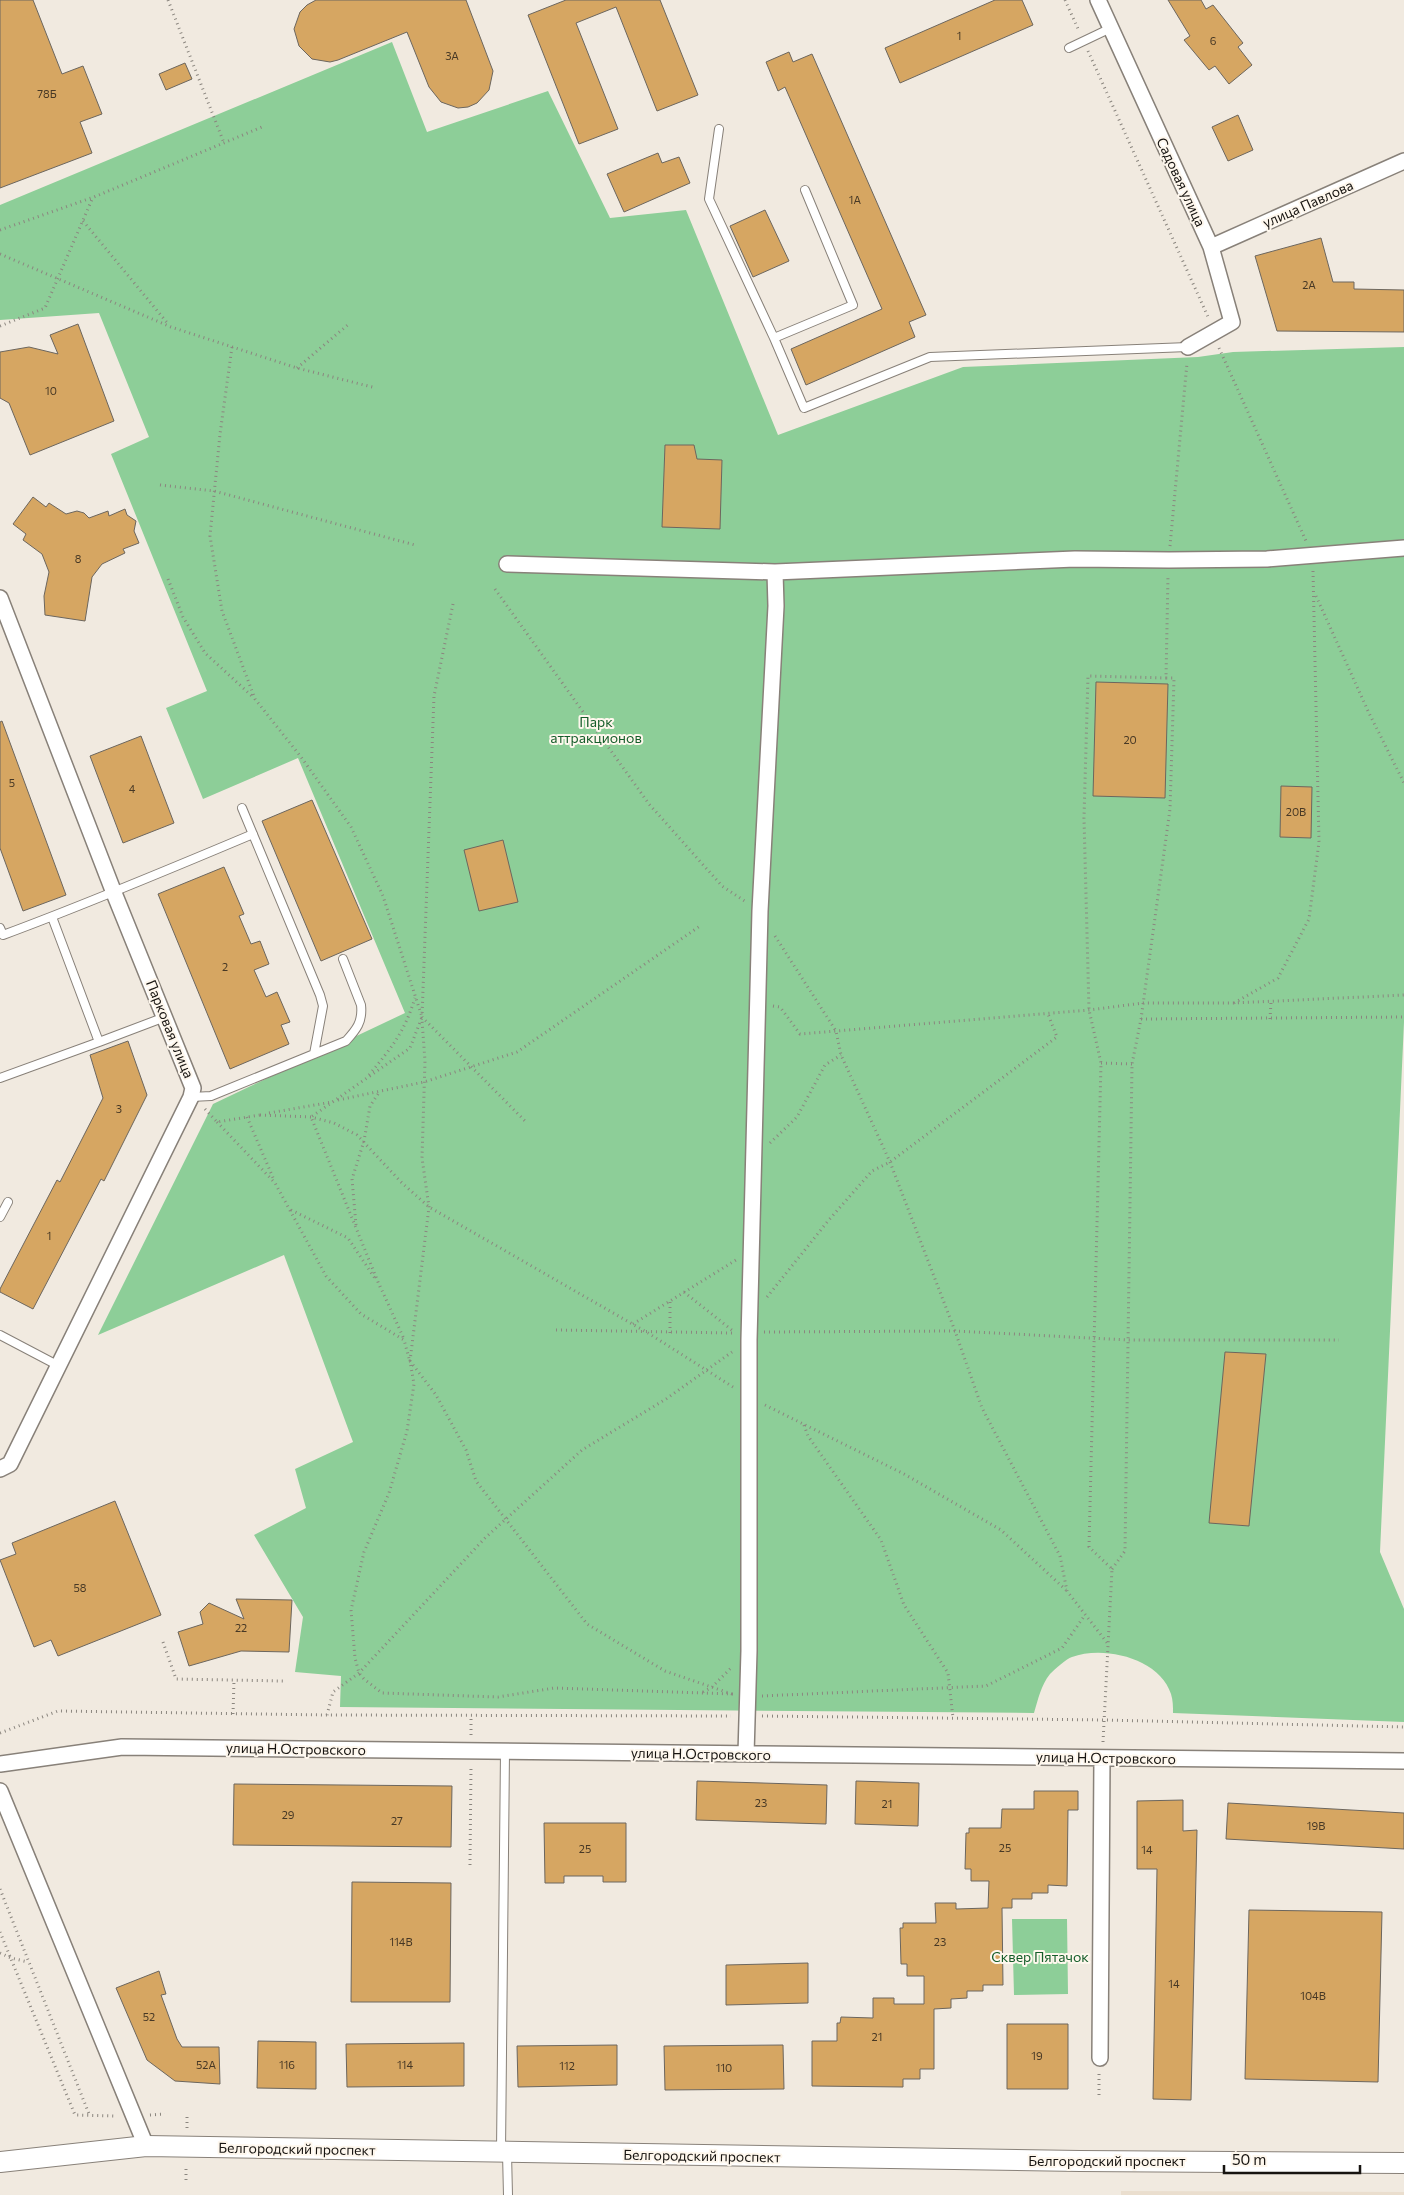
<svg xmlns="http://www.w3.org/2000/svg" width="1404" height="2195" viewBox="0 0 1404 2195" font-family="Commissioner,sans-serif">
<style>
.built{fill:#eadece}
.green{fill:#8dce98}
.building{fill:#d6a662;stroke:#6c665e}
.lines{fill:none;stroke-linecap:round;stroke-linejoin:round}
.lane-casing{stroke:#888179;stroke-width:10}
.street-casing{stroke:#888179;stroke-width:18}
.secondary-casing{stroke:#888179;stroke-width:22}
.path{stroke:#8b867f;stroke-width:3;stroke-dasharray:1 4;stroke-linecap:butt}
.lane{stroke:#fff;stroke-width:8}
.street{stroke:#fff;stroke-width:15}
.secondary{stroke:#fff;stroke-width:20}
.labels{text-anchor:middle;stroke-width:4;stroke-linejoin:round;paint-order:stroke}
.number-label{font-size:11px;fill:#473825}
.street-label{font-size:14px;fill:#171411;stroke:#fef7ed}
.park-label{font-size:14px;fill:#155d2a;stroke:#fef7ed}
</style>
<rect width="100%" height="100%" fill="#f1eae0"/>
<path class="built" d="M1121 2191 1404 2192V2195H1121Z"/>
<path class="green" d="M392 42 427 132 548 91 610 218 686 210 778 435 963 367 1198 357 1233 352 1404 347V1022L1380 1552 1404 1609V1722L1173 1713C1173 1707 1173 1700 1171 1694 1160 1658 1103 1645 1072 1657 1066 1659 1055 1669 1050 1674 1041 1685 1038 1700 1034 1713L340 1707 341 1676 295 1672 303 1617 254 1535 306 1508 295 1469 353 1442 284 1255 98 1335 213 1104 405 1013 298 758 203 799 166 708 207 691 111 454 149 437 99 313 0 320V205Z
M1012 1919H1067L1068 1994 1014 1995Z"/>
<path class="building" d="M0 0H33L62 74 83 66 102 114 80 122 92 153 0 188Z
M316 0H466L493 71 489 90 477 103 468 107 458 108 441 102 429 87 407 32 338 60 330 62 312 59 299 46 294 29 300 12 307 5Z
M566 0H660L698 95 657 111 616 7 576 23 618 129 579 144 528 15Z
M995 0H1022L1033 25 900 83 885 48Z
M1168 0H1201L1206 9 1213 5 1243 43 1238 47 1252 65 1229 84 1215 66 1209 70 1184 40 1190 36Z
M789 52 793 62 812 54 926 315 909 322 915 337 806 385 791 349 882 309 785 87 778 91 766 62Z
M185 63 192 79 166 90 159 74Z
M1238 115 1253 150 1228 161 1212 127Z
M658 153 662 163 679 157 690 183 624 212 607 174Z
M765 210 789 261 753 277 730 226Z
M1321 238 1333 282H1354V289L1404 290V332L1277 331 1255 256Z
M78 324 114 421 30 455 9 403 0 398V352L29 347 58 354 50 335Z
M665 445H694L697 459 722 460 720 529 662 527Z
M33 497 46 507 49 503 66 514 77 511 84 513 89 518 108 511 109 516 125 509 127 515 136 521 134 531 139 543 123 549 125 553 102 564 92 577 85 621 45 615 44 596 49 572 42 554 23 540 26 534 13 524Z
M1096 682 1168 684 1165 798 1093 796Z
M2 721 66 895 23 911 0 848V722Z
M141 736 174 823 123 843 90 756Z
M1281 786 1312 787 1311 838 1280 837Z
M312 800 372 939 321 961 262 821Z
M503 840 518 902 479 911 464 850Z
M224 867 244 914 239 916 251 944 260 941 269 964 254 970 266 997 277 992 290 1022 281 1025 289 1044 230 1069 158 894Z
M128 1041 147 1095 104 1181 101 1179 33 1309 0 1292V1289L57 1180 60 1182 103 1098 90 1055Z
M1225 1352 1266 1354 1249 1526 1209 1523Z
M115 1501 161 1615 58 1656 51 1640 34 1647 0 1560 16 1554 12 1543Z
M236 1599 292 1600 289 1652 241 1651 189 1666 178 1632 203 1624 200 1612 209 1603 244 1619Z
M697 1781 827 1785 826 1824 696 1820Z
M856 1781 919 1783 918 1826 855 1824Z
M234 1784 452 1786 451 1847 233 1845Z
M1034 1791H1078V1810H1068L1067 1886 1048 1885V1893H1032V1899H1012V1908H1002L1003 1985H983V1991H967V1998L951 1999V2008L934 2009V2069H920V2079H903V2087L812 2086V2041H837V2023H840L841 2017 873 2018V1998H894V2004H924V1976H907V1964H901L900 1928H903V1923H936L935 1903H956V1909L988 1908 989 1881H971V1869H965L966 1833H969V1828H1001L1002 1809H1034Z
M1183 1800V1831L1197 1830 1191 2100 1153 2099 1157 1869H1137V1801Z
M1228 1803 1404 1813V1849L1226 1839Z
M544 1823H626V1882H603V1876H564V1883H545Z
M352 1882 451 1883 450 2002H351Z
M1249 1910 1382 1912 1378 2082 1245 2079Z
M808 1963V2003L726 2005V1965Z
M159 1971 166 1994 161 1995 177 2039 182 2047H219L220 2084 175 2081 147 2060 116 1988Z
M1007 2024H1068V2089H1007Z
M258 2041 316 2042V2089L257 2088Z
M464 2043V2086L347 2087 346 2044Z
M617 2045V2085L518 2087 517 2046Z
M783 2045 784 2089 665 2090 664 2046Z"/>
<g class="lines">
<defs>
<path id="lane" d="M1069 48 1111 28
M719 129 709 199 774 338
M805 190 853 305 774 338 804 408 930 357 1188 347
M242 808 320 995 323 1006 314 1054
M52 917 99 1042 165 1017
M0 928 3 935C87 904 170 869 253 834
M0 1078 99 1042
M191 1097 211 1096 346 1041C356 1030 363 1022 361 1005L343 959
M0 1217 8 1202
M0 1335 59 1366
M501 2152 505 1751
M507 2153 508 2195"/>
<path id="street" d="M1098 0 1211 247 1232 322 1188 347
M1211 247 1404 161
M507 564 775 572
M0 598 114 893 193 1088 191 1097 10 1464 0 1469
M746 1754 749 1651V1340L760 911 776 606 775 572 1075 559 1169 560 1267 559 1404 548
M0 1764 122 1747 1404 1761
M0 1791 146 2146
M1100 2058 1102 1758"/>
<path id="secondary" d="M0 2162 146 2146 1080 2161 1404 2163"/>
</defs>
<use href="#lane" class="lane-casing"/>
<use href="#street" class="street-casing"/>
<use href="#secondary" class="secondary-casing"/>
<path class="path" d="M168 0 224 143
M1065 0 1079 31
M1088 51 1209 319
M83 221 169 325
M0 230 94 197 262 127
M0 254 171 327 297 368 376 388
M0 326 45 308 93 197
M232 347 220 434 210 536 222 611 255 699 301 757 351 827 383 896 422 1017 410 1048 311 1117 380 1287
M1219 348 1306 541
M297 368 350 323
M160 485 214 491 415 545
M1170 546 1187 363
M168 579 183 617 205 653 253 697
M495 589 649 804 722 886 746 902
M1316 596 1368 711 1404 783
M453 604 434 696 422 1017 525 1121
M775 936 836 1031 841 1055 890 1162 955 1331 982 1408 1060 1556 1067 1591 1108 1644
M1234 1003 1278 978 1309 919 1319 842 1313 571
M773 1006 780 1007 800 1034 1089 1010 1143 1003H1234L1404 995
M1141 1019 1404 1017
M1270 1019 1271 1002
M1101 1063 1132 1064
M369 1075C392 1047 404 1033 415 998
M338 1100 424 1082 517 1052 700 926
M205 1109 217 1122 260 1115
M269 1113 332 1102
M260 1115 311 1117 334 1123 357 1135 402 1183 429 1207 648 1333 733 1387
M247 1117 274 1180
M217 1122 275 1183 326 1276 361 1314 404 1340 409 1358
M770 1143 797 1117 825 1065 841 1055
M291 1210 348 1238 376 1280
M356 1225 352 1179 364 1141 370 1106 380 1091
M380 1286 404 1339
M684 1292 733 1331
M767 1297 828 1221 872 1171 890 1162 1057 1037 1048 1014
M670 1302V1333
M633 1324 736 1260
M556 1330 733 1333
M764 1332 955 1331 1129 1340H1339
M410 1361 429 1207 422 1158 425 1061 422 1020
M765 1405 904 1474 1001 1530 1066 1590
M804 1425 808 1436 881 1540 904 1605 948 1673 953 1718
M1112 1569 1125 1551 1132 1064 1141 1019 1170 809 1174 678H1166L1168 575
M163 1642 176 1679 283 1681
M703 1692 712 1687 732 1667
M732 1694 665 1671 587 1624 476 1481 466 1450 436 1395 410 1361 414 1384 407 1431 389 1493 364 1552 351 1610 355 1658 359 1673 364 1679 382 1693 498 1697 554 1688 734 1694
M762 1696 986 1686 1062 1648 1085 1615
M233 1714 234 1680
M327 1715 333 1692 359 1673 485 1538 582 1450 666 1399 732 1352
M762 1716 1105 1720 1404 1727
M0 1733 58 1711 327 1715 731 1716
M471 1735V1715
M1103 1742 1112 1569 1089 1547 1101 1063 1089 1010 1084 818 1088 676 1166 678
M470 1865 471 1766
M0 1889 89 2114
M0 1932 75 2115 116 2116
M0 1953 11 1958 28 1962
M1099 2095V2073
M150 2115 165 2114
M187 2128V2114
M186 2180V2165"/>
<use href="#lane" class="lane"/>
<use href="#street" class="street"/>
<use href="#secondary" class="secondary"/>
</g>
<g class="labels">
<g class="number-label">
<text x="959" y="40">1</text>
<text x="1213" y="45">6</text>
<text x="452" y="60">3А</text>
<text x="47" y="98">78Б</text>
<text x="855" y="204">1А</text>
<text x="1309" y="289">2А</text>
<text x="51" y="395">10</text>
<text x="78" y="563">8</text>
<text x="1130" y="744">20</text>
<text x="12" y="787">5</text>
<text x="132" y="793">4</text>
<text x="1296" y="816">20В</text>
<text x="225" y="971">2</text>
<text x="119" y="1113">3</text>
<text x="49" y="1240">1</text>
<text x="80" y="1592">58</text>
<text x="241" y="1632">22</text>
<text x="761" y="1807">23</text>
<text x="887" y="1808">21</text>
<text x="288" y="1819">29</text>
<text x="397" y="1825">27</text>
<text x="1316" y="1830">19В</text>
<text x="1005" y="1852">25</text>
<text x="585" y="1853">25</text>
<text x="1147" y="1854">14</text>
<text x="401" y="1946">114В</text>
<text x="940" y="1946">23</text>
<text x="1174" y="1988">14</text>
<text x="1313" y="2000">104В</text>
<text x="149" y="2021">52</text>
<text x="877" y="2041">21</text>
<text x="1037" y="2060">19</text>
<text x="206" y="2069">52А</text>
<text x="287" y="2069">116</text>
<text x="405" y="2069">114</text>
<text x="567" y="2070">112</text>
<text x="724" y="2072">110</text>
</g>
<g class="street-label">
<text transform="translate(1181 182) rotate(65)" y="5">Садовая улица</text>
<text transform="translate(1308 204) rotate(-24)" y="5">улица Павлова</text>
<text transform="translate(170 1029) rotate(68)" y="5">Парковая улица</text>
<text transform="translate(296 1749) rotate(1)" y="5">улица Н.Островского</text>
<text transform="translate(701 1754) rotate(1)" y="5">улица Н.Островского</text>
<text transform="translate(1106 1758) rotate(1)" y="5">улица Н.Островского</text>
<text transform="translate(297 2149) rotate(1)" y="5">Белгородский проспект</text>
<text transform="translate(702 2156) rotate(1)" y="5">Белгородский проспект</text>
<text x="1107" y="2166">Белгородский проспект</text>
</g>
<g class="park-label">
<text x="596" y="727">Парк<tspan x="596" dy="16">аттракционов</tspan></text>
<text x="1040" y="1962">Сквер Пятачок</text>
</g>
</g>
<path d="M1224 2165v8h136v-8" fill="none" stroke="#171411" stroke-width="2.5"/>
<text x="1232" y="2165" font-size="15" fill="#171411" stroke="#fef7ed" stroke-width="4" paint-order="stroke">50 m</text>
</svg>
